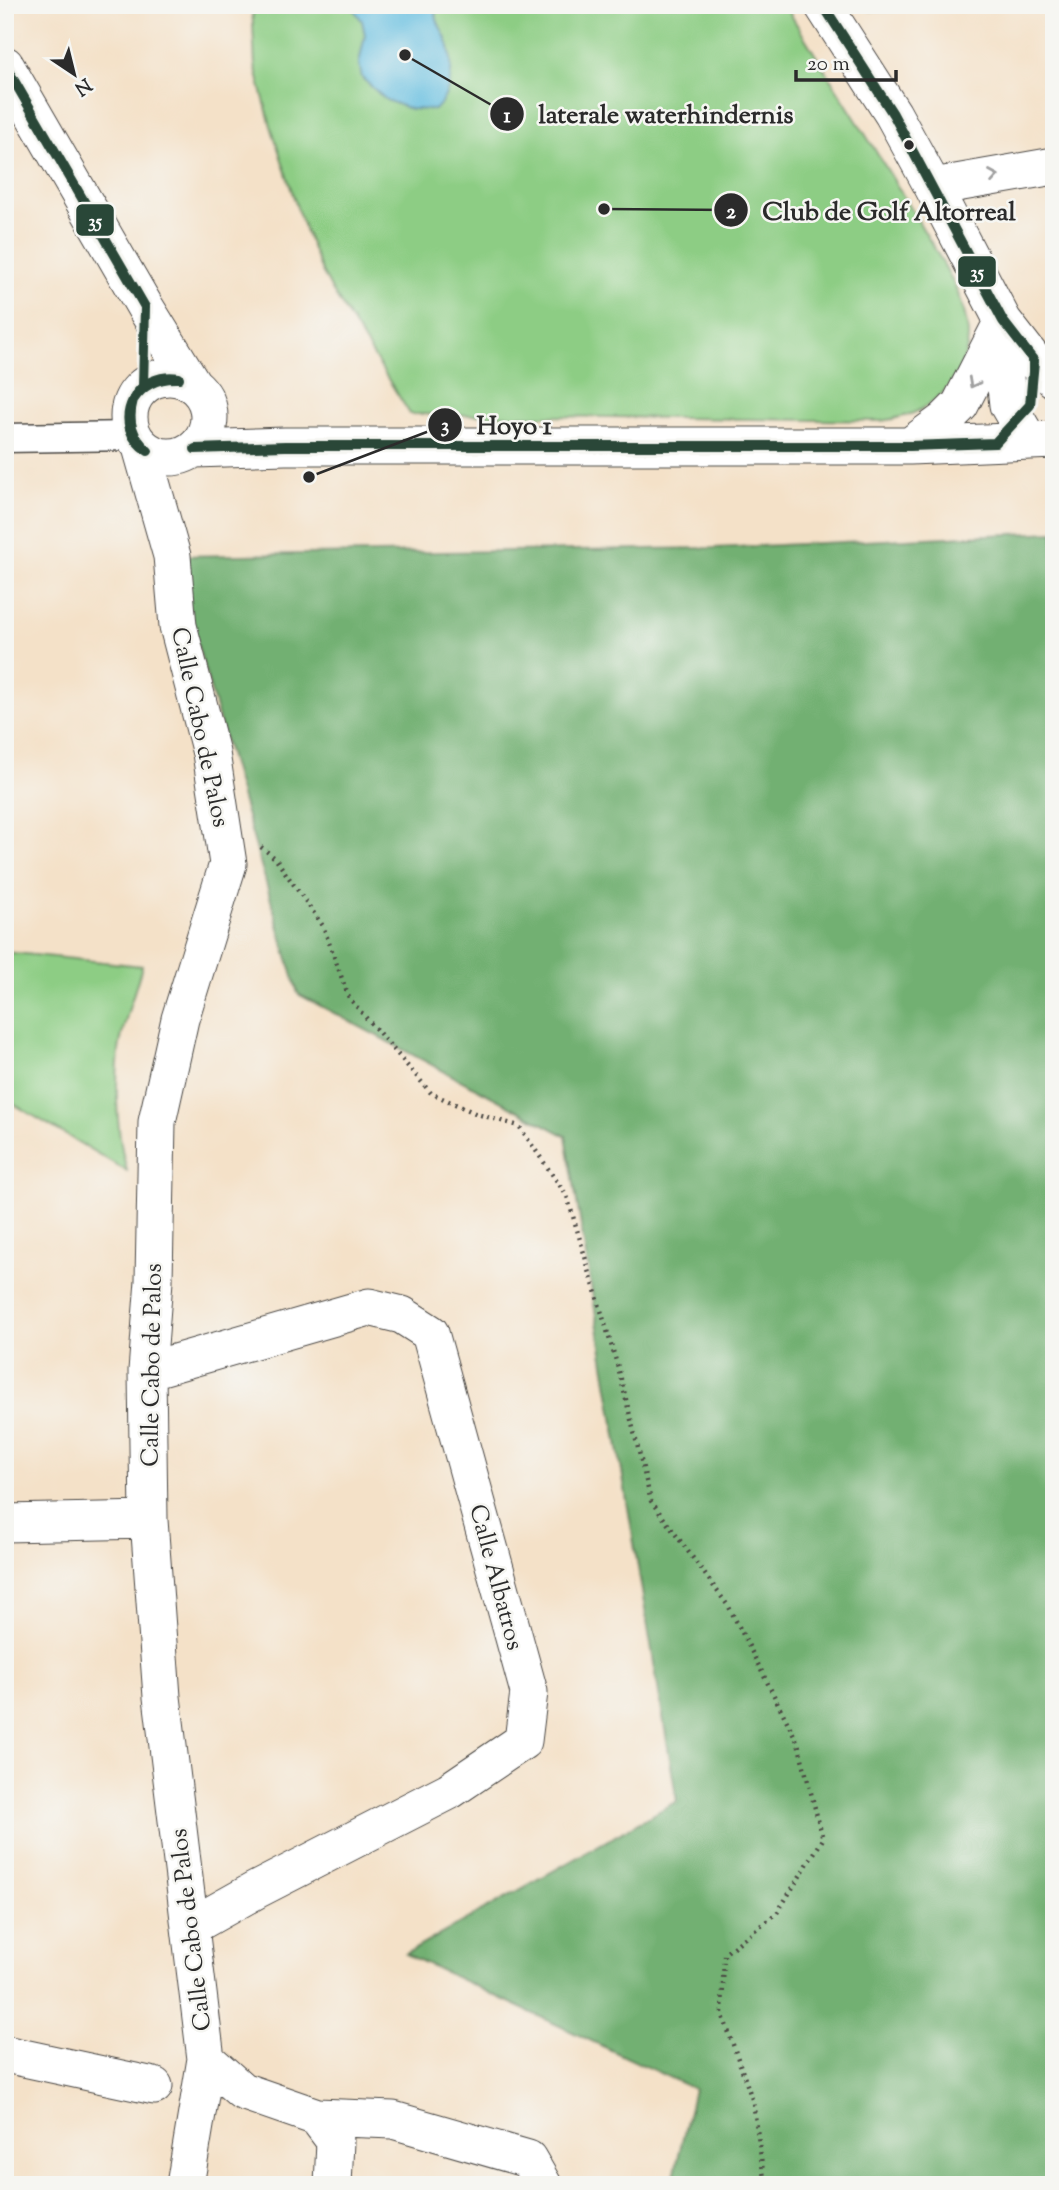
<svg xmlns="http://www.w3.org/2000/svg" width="1059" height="2190" viewBox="0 0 1059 2190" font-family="'Sorts Mill Goudy',serif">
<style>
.green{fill:#8dcd84;stroke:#5c7c58;stroke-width:2}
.forest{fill:#72b072;stroke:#4e6e4e;stroke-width:2}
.water{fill:#62bde0;stroke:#467486;stroke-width:2}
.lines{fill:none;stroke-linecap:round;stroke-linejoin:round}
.pedestrian-casing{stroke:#494643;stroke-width:31}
.minor-casing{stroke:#494643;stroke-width:39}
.path{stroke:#494643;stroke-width:4.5;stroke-dasharray:2 5;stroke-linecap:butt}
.pedestrian{stroke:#fff;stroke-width:28}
.minor{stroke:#fff;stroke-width:37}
.bus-1-casing{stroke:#f6f6f2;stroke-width:16}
.bus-1{stroke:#294738;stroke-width:10}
.oneway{stroke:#a0a0a0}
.bus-dot{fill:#2b2b2b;stroke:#f6f6f2;stroke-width:2.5}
.labels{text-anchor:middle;stroke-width:5;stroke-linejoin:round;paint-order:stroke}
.street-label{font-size:24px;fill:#2b2b2b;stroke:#f6f6f2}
.leader{fill:none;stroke:#2b2b2b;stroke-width:2.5}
.callout-dot{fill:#2b2b2b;stroke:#f6f6f2;stroke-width:2.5}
.mark-label{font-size:21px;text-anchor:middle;font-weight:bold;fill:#fff}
.callout-label{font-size:26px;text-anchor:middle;font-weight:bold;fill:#2b2b2b;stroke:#f6f6f2;stroke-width:5;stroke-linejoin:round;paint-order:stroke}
.line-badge{stroke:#f6f6f2;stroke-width:2.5}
.badge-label{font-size:19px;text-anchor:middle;font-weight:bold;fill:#fff}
</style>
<rect width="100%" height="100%" fill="#f6f6f2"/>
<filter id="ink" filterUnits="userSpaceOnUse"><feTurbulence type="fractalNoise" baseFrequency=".0143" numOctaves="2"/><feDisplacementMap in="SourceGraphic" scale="14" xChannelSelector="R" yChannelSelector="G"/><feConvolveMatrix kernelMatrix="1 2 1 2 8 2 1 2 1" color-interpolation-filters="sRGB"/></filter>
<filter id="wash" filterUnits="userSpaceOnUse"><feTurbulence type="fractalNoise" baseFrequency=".00686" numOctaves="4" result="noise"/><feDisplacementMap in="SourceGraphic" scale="28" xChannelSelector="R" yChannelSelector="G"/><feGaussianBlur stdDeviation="1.57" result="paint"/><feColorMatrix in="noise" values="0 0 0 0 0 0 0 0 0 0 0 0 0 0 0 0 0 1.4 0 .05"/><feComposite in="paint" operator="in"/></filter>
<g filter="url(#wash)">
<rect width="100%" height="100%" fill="#f4e1c8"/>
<path class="green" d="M252 5H785C829 79 877 150 920 224 938 255 961 288 967 325 973 358 950 393 922 409 909 416 895 419 881 421L410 414 332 290 321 269 301 220 271 126 255 66Z
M867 5H971L959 8 871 11Z
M5 952 142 966C135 992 122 1025 119 1051 115 1091 116 1132 127 1171L5 1099Z"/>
<path class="forest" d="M1054 532V2185H672L694 2089 406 1954 677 1801 566 1136 298 994 172 556 714 548Z"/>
<path class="water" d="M351 5H435C434 22 445 32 449 47 454 69 451 95 435 110L410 109 386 100 362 78 359 63 365 35 362 21Z"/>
</g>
<g filter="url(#ink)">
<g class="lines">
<defs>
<path id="pedestrian" d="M5 438 133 436"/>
<path id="minor" d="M823 5 893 114 933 187 1003 321 1034 361 1054 379
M5 65 145 307 193 385
M933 187 1054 166
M1003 326 1004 369 1008 405 1029 441
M129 417a40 40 0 1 1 80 0a40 40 0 1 1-80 0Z
M910 446 944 421 960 405 1003 321
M141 447 172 556 178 626 211 753 228 864 180 1019 157 1122 154 1281 147 1371 149 1520 162 1697 206 2059 185 2185
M195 449 285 446H910L1054 440
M147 1371 369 1307 402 1315 430 1333 529 1692 523 1741 449 1791 256 1890 190 1927
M5 1523 149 1520
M5 2054 154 2086
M206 2059 242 2091 317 2117 393 2120 528 2159 543 2185
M317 2117 335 2141 333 2185"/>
</defs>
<use href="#pedestrian" class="pedestrian-casing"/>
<use href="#minor" class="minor-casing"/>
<path class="path" d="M261 847 275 858 323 926 349 998 431 1093 477 1114 519 1126 567 1196 619 1371 651 1501 729 1607 798 1743 823 1839 777 1913 724 1954 722 2013 753 2102 765 2185"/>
<use href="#pedestrian" class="pedestrian"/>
<use href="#minor" class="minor"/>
<defs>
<path id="bus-1" d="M823 5 893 114 1003 321 1034 361 1030 405 995 443
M5 65 145 307 143 386
M133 400C127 421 132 437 148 451
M133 400C123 420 130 440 148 451
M133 400C141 382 161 375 179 378
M133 400C144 383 160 377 179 378
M195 449 285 446H910L995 443"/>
</defs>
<use href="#bus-1" class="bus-1-casing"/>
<use href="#bus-1" class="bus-1"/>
</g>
<defs><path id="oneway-chevron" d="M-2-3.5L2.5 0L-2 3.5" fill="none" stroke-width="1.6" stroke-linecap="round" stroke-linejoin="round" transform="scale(1.75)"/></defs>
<g class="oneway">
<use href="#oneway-chevron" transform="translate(994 176) rotate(-10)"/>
<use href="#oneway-chevron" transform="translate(973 383) rotate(118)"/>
</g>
</g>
<circle class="bus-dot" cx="909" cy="145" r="6"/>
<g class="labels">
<g class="street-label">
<text transform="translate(201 727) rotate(78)" y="8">Calle Cabo de Palos</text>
<text transform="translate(151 1365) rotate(-89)" y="8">Calle Cabo de Palos</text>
<text transform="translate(497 1577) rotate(75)" y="8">Calle Albatros</text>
<text transform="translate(190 1930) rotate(-97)" y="8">Calle Cabo de Palos</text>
</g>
</g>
<path class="leader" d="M405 55L507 114M604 209L731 210M309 477L445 425"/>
<g class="callout-dot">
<circle cx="405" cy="55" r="7"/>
<circle cx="604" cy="209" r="7"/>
<circle cx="309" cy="477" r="7"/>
<circle cx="507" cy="114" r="18"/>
<circle cx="731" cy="210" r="18"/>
<circle cx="445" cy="425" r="18"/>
</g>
<g class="mark-label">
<text x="507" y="122">1</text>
<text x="731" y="218">2</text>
<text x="445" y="432">3</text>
</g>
<g class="callout-label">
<text x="666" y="123">laterale waterhindernis</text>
<text x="889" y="220">Club de Golf Altorreal</text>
<text x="514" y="434">Hoyo 1</text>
</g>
<g class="line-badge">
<rect x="75" y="203" width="40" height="34" rx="7" fill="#294738"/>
<rect x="957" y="255" width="40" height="33" rx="7" fill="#294738"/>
</g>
<g class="badge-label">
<text x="95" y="227">35</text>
<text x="977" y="278">35</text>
</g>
<rect width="1059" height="2190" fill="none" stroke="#f6f6f2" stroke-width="28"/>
<g transform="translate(74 74) rotate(145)" stroke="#f6f6f2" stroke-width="5" paint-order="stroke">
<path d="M0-5L12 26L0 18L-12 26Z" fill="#2b2b2b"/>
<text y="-10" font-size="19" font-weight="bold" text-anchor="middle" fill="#2b2b2b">N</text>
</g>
<path d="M796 70v10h100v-10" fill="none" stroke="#2b2b2b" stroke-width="3.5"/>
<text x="807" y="70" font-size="21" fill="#2b2b2b" stroke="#f6f6f2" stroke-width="5" paint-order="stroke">20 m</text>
</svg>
